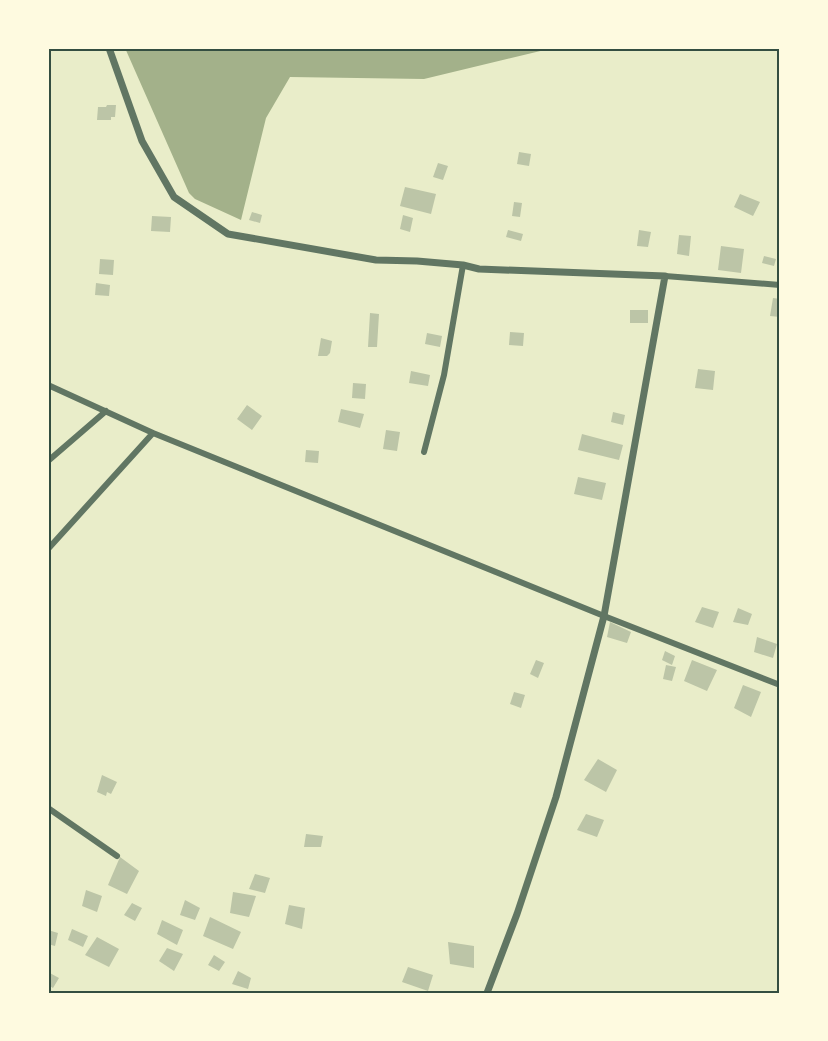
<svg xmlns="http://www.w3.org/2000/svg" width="828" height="1041" viewBox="0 0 828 1041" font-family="Manrope,sans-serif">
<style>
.water{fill:#a3b18a}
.building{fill:#bcc5a7}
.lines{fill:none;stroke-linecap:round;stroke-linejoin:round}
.minor{stroke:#617663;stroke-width:6}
.tertiary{stroke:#617663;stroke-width:7}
.neatline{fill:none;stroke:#344e41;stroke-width:2}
</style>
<rect width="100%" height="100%" fill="#e9edc9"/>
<path class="water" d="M125 48H553L424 79 290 77 266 118 241 220 195 199 189 193Z"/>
<path class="building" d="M107 105H116L115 117H111V120H97L98 107H106Z
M519 152 531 154 529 166 517 164Z
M438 163 448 166 443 180 433 177Z
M405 187 436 194 431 214 400 206Z
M740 194 760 202 753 216 734 207Z
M514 202 522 203 520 217 512 216Z
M252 212 262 215 260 223 249 220Z
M403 215 413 218 410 232 400 229Z
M152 216 171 217 170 232 151 231Z
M508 230 523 234 521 241 506 237Z
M639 230 651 232 648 247 637 246Z
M679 235 691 236 689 256 677 254Z
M721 246 744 249 741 273 718 270Z
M764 256 776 259 774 266 762 263Z
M100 259 114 260 113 275 99 274Z
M96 283 110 285 109 296 95 295Z
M773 298 780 299V317L770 316Z
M630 310H648V323H630Z
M370 313 379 314 377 347H368Z
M510 332 524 333 523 346 509 345Z
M427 333 442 336 440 347 425 344Z
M321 338 332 341 330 353 327 356H318Z
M698 369 715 371 713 390 695 388Z
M411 371 430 375 428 386 409 383Z
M353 383 366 384 365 399 352 398Z
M247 405 262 416 252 430 237 419Z
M341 409 364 414 360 428 338 422Z
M613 412 625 415 623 425 611 422Z
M386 430 400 432 397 451 383 449Z
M582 434 623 445 619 460 578 450Z
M306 450 319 451 318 463 305 462Z
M578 477 606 483 602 500 574 494Z
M702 607 719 612 713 628 695 622Z
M738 608 752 614 748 625 733 622Z
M610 622 631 632 627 643 607 637Z
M757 637 777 644 773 658 754 652Z
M665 651 675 656 672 665 662 660Z
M536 660 544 663 538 678 530 674Z
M692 660 717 670 707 691 684 681Z
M666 665 676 667 672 681 663 679Z
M743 685 761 692 751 717 734 708Z
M514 692 525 695 521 708 510 704Z
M598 759 617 770 606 792 584 780Z
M102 775 117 782 111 794 107 792 106 796 97 792Z
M586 814 604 820 597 837 577 830Z
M306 834 323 836 321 847H304Z
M120 857 139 871 127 894 108 885Z
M255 874 270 878 265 893 249 889Z
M86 890 102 896 97 912 82 906Z
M233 892 256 896 249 917 230 913Z
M185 900 200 908 195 920 180 915Z
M132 903 142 908 135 921 124 915Z
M289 905 305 908 302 929 285 924Z
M210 917 241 932 233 949 203 936Z
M162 920 183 930 177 945 157 934Z
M72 929 88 936 83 947 68 940Z
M48 930 58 933 55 946 48 944Z
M97 937 119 949 109 967 85 955Z
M448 942 474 946V968L450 964Z
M167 948 183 954 174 971 159 961Z
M214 955 225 962 219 971 208 965Z
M408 967 433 975 428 991 402 982Z
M238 971 251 978 248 989 232 984Z
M48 972 59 978 53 988 48 985Z"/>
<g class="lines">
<path class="minor" d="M665 276 780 285
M48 385 153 433
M424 452 444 375 463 265
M48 461 106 411
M48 549 153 433 604 616 780 685
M48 808 117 856"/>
<path class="tertiary" d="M109 48 142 141 174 197 228 234 376 260 417 261 463 265 479 269 665 276 604 616 556 797 517 914 487 993"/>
</g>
<rect width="828" height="1041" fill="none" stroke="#fefae0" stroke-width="99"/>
<rect x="50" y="50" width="728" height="942" class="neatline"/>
</svg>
